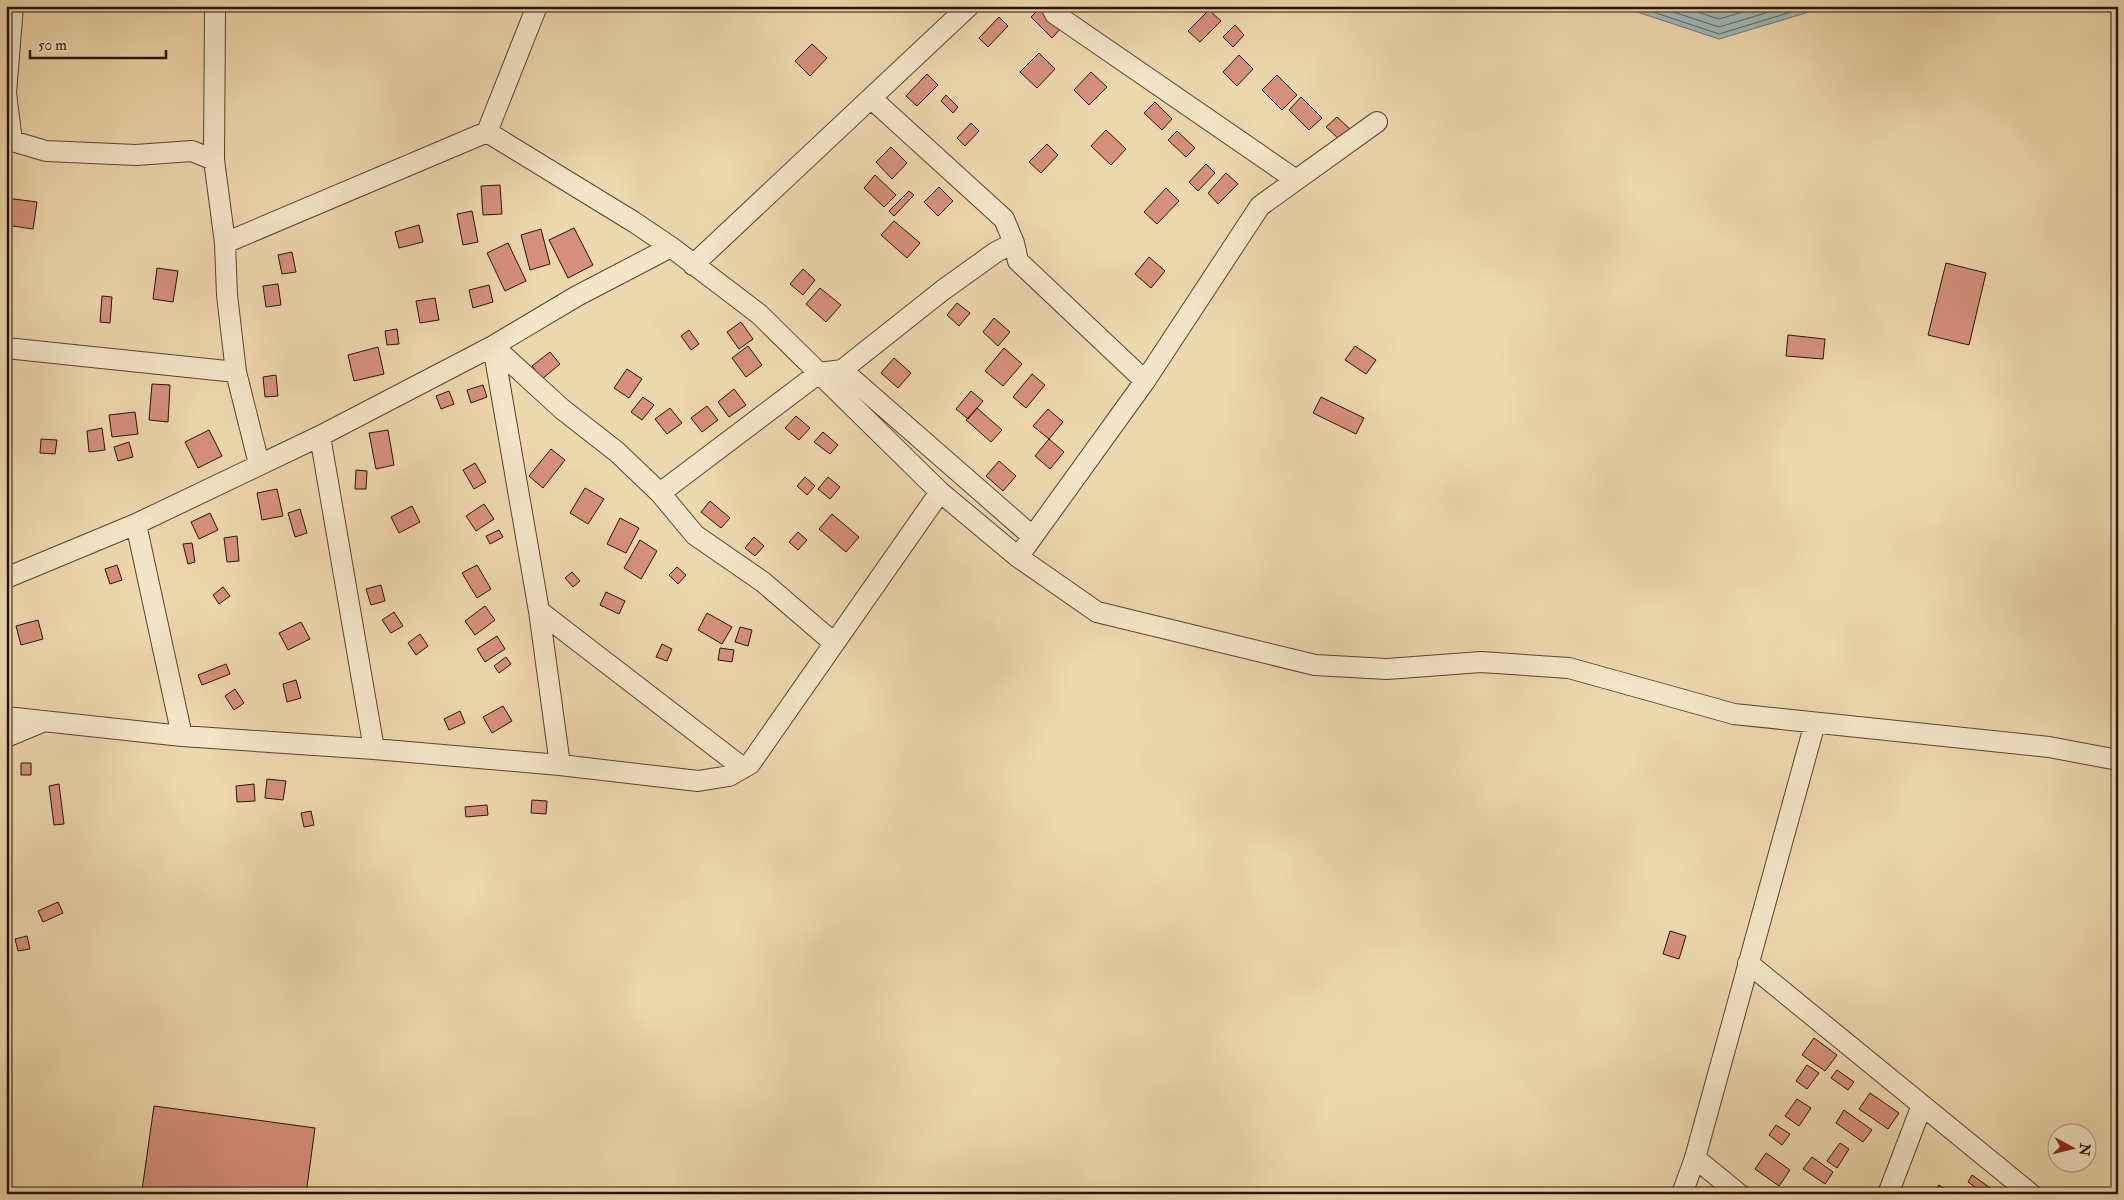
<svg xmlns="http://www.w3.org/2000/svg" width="2124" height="1200" viewBox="0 0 2124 1200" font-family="'IM FELL Double Pica',serif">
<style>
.water{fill:#9eb7b6;stroke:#6e7570}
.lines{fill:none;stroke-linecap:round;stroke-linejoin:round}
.shore{stroke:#62655e;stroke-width:1}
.building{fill:#d6907d;stroke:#261307}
.street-casing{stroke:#584430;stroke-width:22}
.street{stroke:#f3e5c9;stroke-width:20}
</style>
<rect width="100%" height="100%" fill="#edd7ac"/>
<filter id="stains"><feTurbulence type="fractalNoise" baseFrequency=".004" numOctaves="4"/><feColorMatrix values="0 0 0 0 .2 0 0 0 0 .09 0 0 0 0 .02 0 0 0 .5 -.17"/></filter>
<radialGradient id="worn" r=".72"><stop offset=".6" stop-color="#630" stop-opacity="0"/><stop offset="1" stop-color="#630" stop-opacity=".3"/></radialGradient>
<path class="water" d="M1619 6H1829L1719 39Z"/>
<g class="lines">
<path class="shore" d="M1635 6 1719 34 1811 6
M1655 6 1719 27 1789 6
M1679 6 1719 19 1763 6"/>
</g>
<path class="building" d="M1041 7 1062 27 1052 38 1031 17Z
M1209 10 1221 21 1200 42 1188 31Z
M999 17 1008 26 988 47 979 38Z
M1235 25 1244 35 1233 47 1223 37Z
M812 44 827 58 810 76 795 61Z
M1039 53 1055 69 1037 88 1020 72Z
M1239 55 1253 69 1237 86 1223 72Z
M1091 72 1107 87 1089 105 1074 90Z
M927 74 938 85 917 106 906 96Z
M1277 75 1297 95 1282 110 1262 90Z
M946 95 958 107 953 113 941 101Z
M1301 97 1322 118 1309 130 1289 110Z
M1155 102 1172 119 1162 130 1144 113Z
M1337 117 1352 131 1342 142 1326 127Z
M971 123 979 131 965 146 957 138Z
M1106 130 1126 149 1111 165 1091 146Z
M1177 131 1195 148 1186 157 1168 140Z
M1047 144 1058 155 1041 173 1029 162Z
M891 147 907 163 892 179 876 162Z
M1206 164 1215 173 1198 191 1189 182Z
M1226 173 1238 184 1218 204 1208 193Z
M875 175 896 195 884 207 864 188Z
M500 185 502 214 483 215 481 186Z
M939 187 953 201 938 216 924 202Z
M1166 188 1179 201 1157 224 1144 212Z
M909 191 914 195 894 216 889 211Z
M6 198 37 202 33 229 6 225Z
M472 211 478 242 463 245 457 214Z
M894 221 920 243 907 258 881 235Z
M419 225 423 242 399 248 395 232Z
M574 228 593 265 568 278 549 240Z
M541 229 550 264 530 270 521 235Z
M508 243 526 281 505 291 487 253Z
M292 252 296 272 282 274 278 255Z
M1149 257 1165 271 1151 288 1135 274Z
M1946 263 1986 273 1969 345 1928 335Z
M157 268 178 271 173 302 153 299Z
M803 269 815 280 803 295 790 284Z
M278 284 281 305 266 307 263 286Z
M489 285 493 302 473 308 469 290Z
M820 288 841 305 826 322 806 304Z
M102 296 112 297 110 323 100 322Z
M435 298 439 320 420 323 416 301Z
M957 303 970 313 959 326 947 315Z
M994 318 1010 332 998 346 983 332Z
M741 322 753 339 739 349 727 332Z
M397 329 399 344 387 345 385 331Z
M689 330 699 344 691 350 681 336Z
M1788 335 1825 339 1823 359 1786 356Z
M748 346 762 365 746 377 732 358Z
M1355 346 1376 360 1366 374 1345 360Z
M378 347 384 374 354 381 348 355Z
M1004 348 1022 364 1003 386 985 371Z
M550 352 560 364 542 379 532 366Z
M894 358 911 373 898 388 881 373Z
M627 369 642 379 629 398 614 388Z
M1032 374 1045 385 1026 408 1013 397Z
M276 375 278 396 265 397 263 377Z
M152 384 170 385 168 422 149 420Z
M483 385 487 397 471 403 467 390Z
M734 389 746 405 729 417 718 402Z
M449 391 454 404 441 409 436 396Z
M971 391 983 401 968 419 956 409Z
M643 397 654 405 642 420 631 412Z
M1321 397 1364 418 1356 434 1313 413Z
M707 406 718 420 702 432 691 418Z
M670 408 682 423 667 434 655 419Z
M977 408 1002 430 991 442 966 420Z
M1048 409 1063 422 1049 439 1033 426Z
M135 412 138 434 112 437 109 415Z
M796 416 810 428 799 440 785 428Z
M102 428 105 450 89 452 87 431Z
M209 430 222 456 198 468 185 442Z
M388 430 394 465 376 469 369 433Z
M823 432 838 445 830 454 814 442Z
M41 439 57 440 55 454 40 453Z
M1049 439 1064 452 1050 469 1035 456Z
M129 442 133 457 118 461 114 447Z
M551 449 565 460 543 488 529 476Z
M999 461 1016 476 1003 491 986 476Z
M475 463 486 482 474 489 463 470Z
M356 470 367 471 366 489H355Z
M805 477 815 486 807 495 797 486Z
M828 477 840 487 830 499 818 489Z
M585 488 604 499 588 524 570 513Z
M277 489 283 516 262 520 257 493Z
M710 501 730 518 721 528 701 512Z
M484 504 494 519 476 531 466 516Z
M412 506 420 522 399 533 391 517Z
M300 509 307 533 295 537 288 513Z
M210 513 218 530 199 539 191 522Z
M832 514 859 537 846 552 819 529Z
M620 518 639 528 626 553 607 544Z
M499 530 503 537 490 544 486 536Z
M798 532 807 540 798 550 789 542Z
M237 536 239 561 227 562 224 538Z
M754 537 764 546 755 556 745 548Z
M640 540 657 551 641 579 624 568Z
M192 543 195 562 188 564 183 544Z
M117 565 122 580 110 584 105 569Z
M477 565 491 589 477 598 462 573Z
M677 567 686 575 678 584 669 575Z
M572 572 580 581 573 587 565 578Z
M381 585 385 601 371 605 366 589Z
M223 587 230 596 219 604 213 595Z
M606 592 625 601 619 614 600 605Z
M485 606 495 620 475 635 465 621Z
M394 612 403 626 391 633 382 620Z
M707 613 732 627 722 644 698 630Z
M38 620 43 639 21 645 16 626Z
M301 622 310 639 288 650 279 633Z
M740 627 752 630 748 646 735 642Z
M420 634 428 646 416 655 408 643Z
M497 636 505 649 485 662 477 649Z
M662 644 672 649 667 661 656 657Z
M720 648 734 650 732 662 718 660Z
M506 657 511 664 499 673 494 666Z
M226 664 230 674 202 685 198 675Z
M296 680 301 698 287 702 283 684Z
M235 689 244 703 234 710 225 696Z
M503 706 512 721 492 733 483 717Z
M460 711 465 723 449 730 444 719Z
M21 763H31V775H21Z
M267 779 286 781 283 800 265 798Z
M59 784 64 824 54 825 49 786Z
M254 784 255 801 237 802 236 786Z
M532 800 547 801 546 814 531 813Z
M487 805 488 815 466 817 465 807Z
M311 811 314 825 304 827 301 813Z
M58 902 63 913 43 922 38 911Z
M1670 931 1686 936 1679 959 1663 954Z
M27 936 30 949 18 951 15 939Z
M1814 1038 1837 1055 1825 1071 1802 1055Z
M1807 1065 1819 1073 1807 1089 1796 1081Z
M1837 1070 1854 1082 1848 1090 1831 1078Z
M1870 1093 1899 1113 1888 1129 1859 1109Z
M1797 1099 1811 1108 1799 1126 1785 1116Z
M154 1106 315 1128 306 1194H171L142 1190Z
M1844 1110 1872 1130 1863 1142 1836 1123Z
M1776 1125 1790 1134 1782 1145 1769 1135Z
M1840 1143 1849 1149 1837 1168 1827 1161Z
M1766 1153 1790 1170 1779 1186 1755 1169Z
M1812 1157 1833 1172 1825 1184 1803 1169Z
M1972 1175 1996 1192 1995 1194H1985L1968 1182Z
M1939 1185 1952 1194H1933Z"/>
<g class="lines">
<defs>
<path id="street" d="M13 6 6 93 12 141 46 151 136 155 192 151 214 160
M1051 6 1055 14 1296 180
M215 8 214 160 225 243 227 295 236 372 259 464
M872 99 1004 219 1014 243 1018 261 1145 381
M487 132 634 222 671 247
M225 243 487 132 537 6
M693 265 969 6
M493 346 562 409 617 452 660 493 695 535 763 582 834 643
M493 346 539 611 560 765
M6 348 236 372
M842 370 1032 536
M320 436 374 749
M660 493 819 373 842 370 943 290 996 252 1014 243
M136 524 182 736
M1018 557 1145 381 1260 206 1377 122
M6 578 136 524 320 436 493 346 577 296 671 247 759 314 940 492 1018 557 1097 612 1315 665 1387 669 1481 662 1569 668 1734 714 2049 747 2118 760
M539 611 743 768
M6 717 182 736 374 749 560 765 698 781 729 776 750 764 940 492
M6 737 42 722
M1748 963 2031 1194
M1695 1158 1739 1194
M1682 1194 1695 1158 1815 723
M1888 1194 1922 1105"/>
</defs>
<use href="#street" class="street-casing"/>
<use href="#street" class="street"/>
</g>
<rect width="2124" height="1200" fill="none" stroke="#edd7ac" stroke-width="25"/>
<rect x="8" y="8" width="2109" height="1185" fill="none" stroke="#261307" stroke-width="2.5"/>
<rect x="12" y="12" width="2099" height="1175" fill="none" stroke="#261307"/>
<g transform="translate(2072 1148) rotate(97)"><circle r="24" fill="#f3e5c9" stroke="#a1917b"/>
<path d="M0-4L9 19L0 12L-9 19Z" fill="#8f2418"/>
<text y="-8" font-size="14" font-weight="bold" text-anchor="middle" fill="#261307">N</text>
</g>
<path d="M30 50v8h136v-8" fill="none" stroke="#261307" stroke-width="2.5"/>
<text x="38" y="50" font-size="15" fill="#261307" stroke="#f3e5c9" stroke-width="4" paint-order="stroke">50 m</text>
<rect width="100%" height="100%" filter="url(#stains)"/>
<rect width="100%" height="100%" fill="url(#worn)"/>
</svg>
